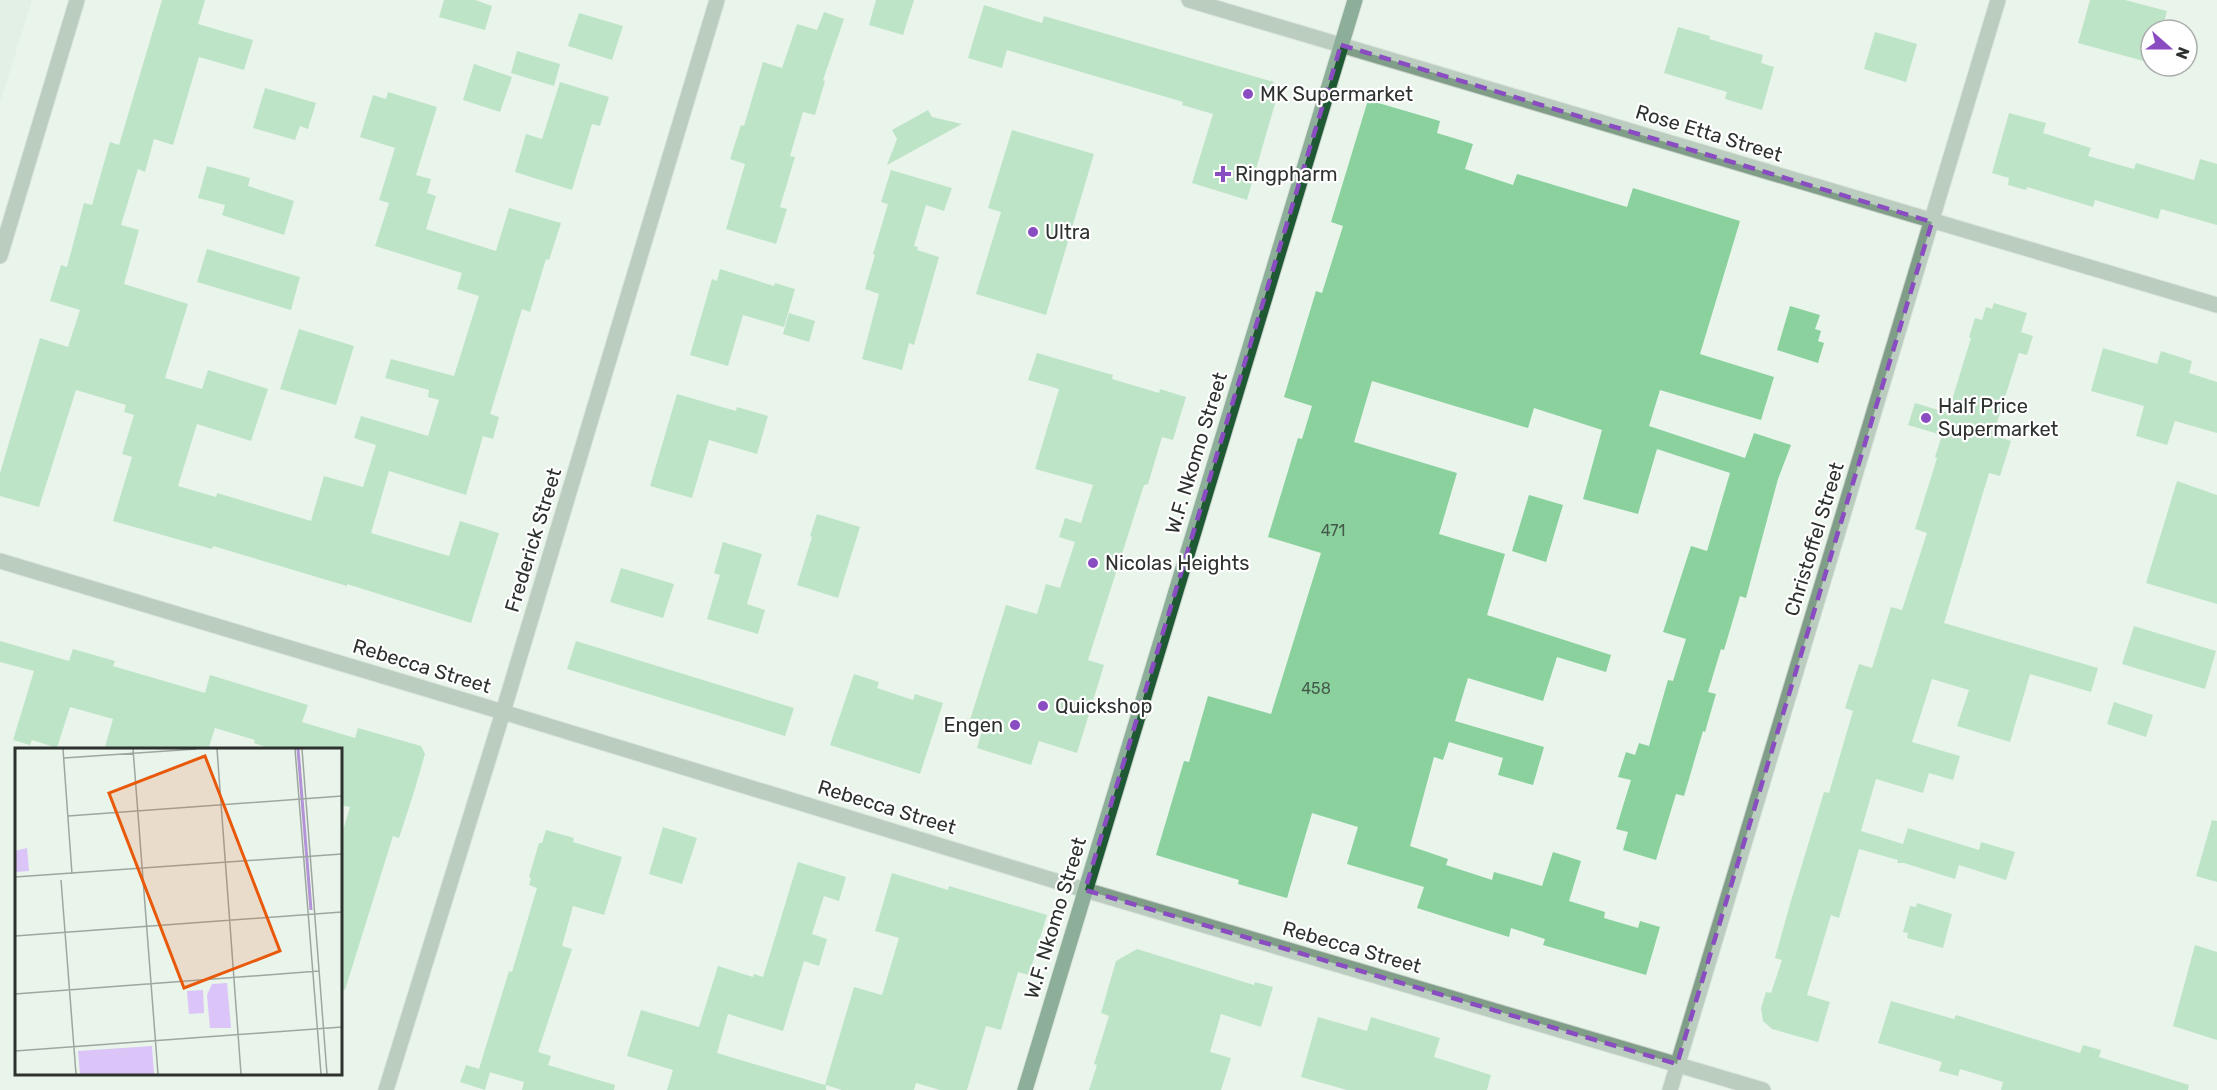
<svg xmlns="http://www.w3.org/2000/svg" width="2217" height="1090" viewBox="0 0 2217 1090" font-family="Rubik,sans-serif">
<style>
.built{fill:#d9ebdd}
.building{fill:#8ad19e}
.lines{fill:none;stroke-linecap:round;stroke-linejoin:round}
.minor-casing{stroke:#c7d1c9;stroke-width:17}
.major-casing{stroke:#c7d1c9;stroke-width:17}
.minor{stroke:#809d87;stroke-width:15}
.major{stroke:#1e5933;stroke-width:15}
.marked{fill:none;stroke:#894cc1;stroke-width:4.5;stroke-dasharray:12 8;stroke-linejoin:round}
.poi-dot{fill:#894cc1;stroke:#fff;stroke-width:2}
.labels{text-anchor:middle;stroke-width:4.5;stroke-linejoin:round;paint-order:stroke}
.number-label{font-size:16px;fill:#455a4b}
.poi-label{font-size:20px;fill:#2e322f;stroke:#fff;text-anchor:start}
.street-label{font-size:20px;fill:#2e322f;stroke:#fff}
.inset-river{fill:none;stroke:#b393d7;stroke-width:3}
.inset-road{fill:none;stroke:#9ea6a0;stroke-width:1.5}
.view{fill:#e8590c;fill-opacity:0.15;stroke:#e8590c;stroke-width:3}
.inset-edge{fill:none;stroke:#2e322f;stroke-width:3}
</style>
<rect width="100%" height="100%" fill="#e9f4eb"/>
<path class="built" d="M0 0H32L0 103Z"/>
<path class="building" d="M162 0H205L198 24 253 40 244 70 199 57 173 145 154 139 145 172 138 169 121 225 139 230 124 284 188 304 165 378 202 389 208 370 268 389 251 441 197 424 178 486 216 497 217 493 311 521 324 476 363 487 376 445 354 438 361 416 428 436 439 400 428 397 429 390 385 378 391 359 454 376 479 296 457 289 462 273 375 246 389 203 379 200 395 148 360 137 373 95 386 99 388 92 437 107 416 175 431 179 427 193 436 196 426 229 496 251 509 208 561 223 549 260 546 259 530 312 522 309 490 414 499 417 493 439 483 436 466 495 389 471 371 533 449 556 460 521 499 533 471 623 347 584V586L213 546 212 549 113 521 132 457 122 454 134 415 124 412 126 405 76 390 39 507 0 496V473L40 338 68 347 80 310 50 301 61 265 67 267 84 203 92 205 110 142 119 145Z
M444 0H475L492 6 485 30 439 17Z
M876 0H914L903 35 869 25Z
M2090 0H2125L2167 11 2162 30H2151V63L2078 43Z
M984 5 1042 23 1044 16 1274 82 1272 88 1279 90 1247 200 1192 183 1213 114 1182 105 1183 102 1007 50 1002 68 968 58Z
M824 12 844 19 823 80 825 81 815 115 803 112 790 156 795 157 780 207 787 209 776 244 726 229 745 164 730 159 741 125 744 126 763 62 782 68 797 24 817 30Z
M579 13 623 26 612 60 568 46Z
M1678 27 1710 36 1709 39 1763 55 1761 63 1774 67 1762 110 1725 99 1727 92 1664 73Z
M1875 32 1917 44 1906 82 1864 69Z
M517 51 560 64 554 86 511 73Z
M474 64 512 77 500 112 463 100Z
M560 82 609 97 600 126 592 124 572 190 515 172 526 134 542 139Z
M265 88 316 103 308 129 300 126 295 140 253 128Z
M1368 100 1440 121 1437 133 1473 144 1465 169 1513 185 1517 174 1627 207 1633 188 1740 221 1700 354 1774 377 1761 420 1660 390 1649 426 1745 458 1754 433 1791 445 1778 479 1746 598 1740 596 1724 650 1721 649 1708 692 1716 694 1705 732 1703 731 1684 796 1676 794 1656 860 1623 850 1628 832 1616 829 1631 780 1618 777 1626 752 1635 755 1639 743 1649 746 1668 680 1673 681 1686 639 1663 632 1691 546 1707 551 1730 473 1657 449 1638 514 1583 499 1602 430 1534 408 1528 428 1372 381 1354 442 1457 473 1439 534 1505 554 1487 615 1611 655 1606 672 1557 657 1543 701 1468 678 1455 721 1544 747 1533 785 1498 775 1503 758 1449 742 1443 760 1434 757 1410 846 1448 859 1446 865 1492 880 1494 872 1542 886 1553 852 1581 861 1569 901 1605 912 1604 918 1638 928 1640 921 1660 927 1646 975 1543 945 1545 939 1511 928 1509 937 1417 908 1424 887 1347 864 1358 827 1312 813 1287 898 1238 884 1239 880 1156 855 1184 761 1189 762 1208 696 1271 714 1321 553 1268 537 1298 438 1302 439 1312 406 1284 397 1316 291 1322 293 1343 226 1331 222Z
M928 110 932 117 962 124 887 165 897 139 892 130Z
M2009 113 2046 123 2043 133 2091 148 2088 156 2134 169 2136 163 2194 180 2200 159 2217 164V225L2161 209 2158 219 2095 200 2093 207 2027 187 2026 190 2008 185 2009 178 1992 173Z
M1012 130 1094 154 1046 315 976 294 1001 212 988 208Z
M207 166 250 178 248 186 294 201 284 235 222 215 225 205 198 198Z
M891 170 952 188 944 211 926 205 914 246 918 247 917 250 939 257 914 345 909 343 902 370 862 359 879 294 865 289 875 255 873 254 888 204 881 202Z
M207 249 300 277 291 310 197 282Z
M720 269 774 286 775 283 795 289 784 327 743 315 728 366 690 355 712 279 717 281Z
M1994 303 2027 313 2021 332 2033 336 2027 355 2019 353 1993 435 2011 441 2000 476 1989 473 1944 623 2098 668 2091 692 2030 674 2010 742 1957 726 1969 690 1932 679 1912 742 1960 756 1953 780 1929 773 1923 793 1876 779 1861 831 1903 844 1908 828 1979 850 1981 842 2015 852 2006 880 1959 865 1955 879 1904 863H1897L1898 860 1859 849 1839 918 1831 915 1807 995 1830 1002 1818 1042 1772 1029 1763 1021 1761 1008 1766 992 1771 993 1782 960 1775 958 1790 904 1824 792 1829 793 1853 711 1845 708 1859 664 1872 668 1891 607 1902 610 1927 533 1915 529 1937 458 1935 457 1942 435 1908 425 1915 403 1948 413 1971 338 1969 337 1975 318 1982 320 1986 307 1992 309Z
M1790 306 1820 315 1815 329 1821 331 1818 341 1824 343 1818 363 1777 350Z
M789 313 815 321 809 342 783 334Z
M299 329 354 346 336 405 280 389Z
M2103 348 2157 364 2161 351 2192 361 2189 373 2217 382V433L2175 421 2167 445 2136 436 2144 406 2091 391Z
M1037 353 1113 375 1112 379 1159 393 1160 389 1186 397 1173 440 1162 437 1148 484 1144 485 1088 660 1104 665 1077 753 1039 741 1031 765 977 748 984 724 970 720 1006 605 1037 614 1046 584 1060 588 1075 542 1059 537 1065 518 1081 523 1093 485 1035 469 1059 389 1028 380Z
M677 394 736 411 737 407 768 416 757 454 709 440 692 498 650 486Z
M2177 481 2217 495V604L2146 583Z
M1529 495 1563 505 1546 562 1512 551Z
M817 514 860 527 838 598 797 585 812 537 810 536Z
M723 542 762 554 747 604 765 610 758 634 707 619 720 575 714 573Z
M621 568 674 584 663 618 610 602Z
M2134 626 2216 651 2205 689 2122 664Z
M0 641 69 661 73 649 115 661 113 666 205 693 210 675 308 705 302 722 355 738 358 728 421 746 425 754 414 792 399 838 393 836 345 990 340 989V840L350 807 340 805V750H274L254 743 255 740 215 728 208 750H104L113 719 70 707 57 748 32 740 30 745 13 740 34 671 0 662Z
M576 641 794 708 785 736 567 669Z
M854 674 879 682 877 688 913 700 915 694 943 703 920 774 830 745Z
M2114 702 2153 715 2146 737 2107 724Z
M2212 820 2217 821V882L2196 876Z
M663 827 697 838 682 884 649 874Z
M546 830 574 838 573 842 622 857 604 915 573 906 562 946 572 949 538 1052 551 1056 548 1065 615 1085 614 1090H522L524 1082 479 1069 509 971 512 972 537 888 529 885 531 878 529 877 539 843H542Z
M798 862 846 877 839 901 824 896 812 934 827 939 819 966 804 961 783 1031 728 1014 717 1053 825 1085 854 987 882 995 899 938 875 931 892 873 948 890 949 886 1047 915 1029 975 1018 972 1001 1030 986 1026 967 1090H940L916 1083 914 1090H842L826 1085V1090H667L673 1070 627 1056 641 1010 699 1027 718 966 753 977 754 974 763 977Z
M1917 903 1952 914 1943 948 1907 938 1908 933 1903 932 1910 906 1916 907Z
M2195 945 2217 952V1040L2173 1026Z
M1137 949 1254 985 1255 982 1273 987 1261 1027 1221 1014 1210 1052 1231 1058 1221 1090H1089L1097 1065 1094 1064 1109 1016 1101 1013 1116 961Z
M1891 1001 1954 1019 1956 1015 2080 1053 2083 1045 2101 1050 2099 1057 2189 1085 2188 1090H2001L2003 1082 1960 1069 1958 1076 1939 1071 1942 1062 1878 1043Z
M1318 1017 1367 1031 1371 1017 1440 1038 1434 1057 1491 1075 1487 1090H1347L1301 1077Z
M466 1065 490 1072 485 1090 460 1082Z"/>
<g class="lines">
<defs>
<path id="minor" d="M1189 0 2217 305
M0 256 77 0
M0 561 503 712 1085 890 1763 1090
M386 1090 503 712 717 0
M1670 1090 1998 0"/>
<path id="major" d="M1025 1090 1355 0"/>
</defs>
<use href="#minor" class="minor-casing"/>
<use href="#major" class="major-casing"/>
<use href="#minor" class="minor"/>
<use href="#major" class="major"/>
</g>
<path d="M0 0H2217V1090H0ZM1341 45 1932 222 1677 1064 1085 890Z" fill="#e9f4eb" fill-opacity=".55" fill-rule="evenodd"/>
<path class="marked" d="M1341 45 1932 222 1677 1064 1085 890Z"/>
<g class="poi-dot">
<circle cx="1248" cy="94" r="6"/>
<path d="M1220 165h6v6h6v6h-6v6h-6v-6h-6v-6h6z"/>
<circle cx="1033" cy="232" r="6"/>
<circle cx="1926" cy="418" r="6"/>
<circle cx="1093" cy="563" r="6"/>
<circle cx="1043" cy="706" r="6"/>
<circle cx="1015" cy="725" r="6"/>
</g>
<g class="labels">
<g class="number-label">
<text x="1333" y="536">471</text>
<text x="1316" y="694">458</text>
</g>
<g class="poi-label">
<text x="1260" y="101">MK Supermarket</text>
<text x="1235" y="181">Ringpharm</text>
<text x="1045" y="239">Ultra</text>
<text x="1938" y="413">Half Price<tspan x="1938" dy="23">Supermarket</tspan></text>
<text x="1105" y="570">Nicolas Heights</text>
<text x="1055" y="713">Quickshop</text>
<text x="1003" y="732" text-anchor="end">Engen</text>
</g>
<g class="street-label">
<text transform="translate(1709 133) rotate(17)" y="7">Rose Etta Street</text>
<text transform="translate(1196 453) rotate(-73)" y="7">W.F. Nkomo Street</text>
<text transform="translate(1814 539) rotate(-73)" y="7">Christoffel Street</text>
<text transform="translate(533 540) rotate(-73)" y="7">Frederick Street</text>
<text transform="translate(422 666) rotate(17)" y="7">Rebecca Street</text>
<text transform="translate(887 807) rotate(17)" y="7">Rebecca Street</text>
<text transform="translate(1055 918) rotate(-73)" y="7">W.F. Nkomo Street</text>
<text transform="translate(1352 947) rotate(16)" y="7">Rebecca Street</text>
</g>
</g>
<g transform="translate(15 748)">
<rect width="327" height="327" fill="#e9f4eb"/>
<path d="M12 100 14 123 0 124V103ZM212 235 216 280H195L192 247 197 236ZM188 242 189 265 174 266 172 243ZM137 298 139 326H65L63 303Z" fill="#dbc4f8"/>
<path class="inset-river" d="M283 1 296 162"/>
<path class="inset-road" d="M48 1 57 126M118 1 143 326M202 1 226 326M280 1 306 326M287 1 312 326M49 10 181 1M53 68 327 48M0 129 327 106M46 132 61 326M0 188 327 164M0 246 304 223M0 303 327 279"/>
<path class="view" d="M190 8 265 203 169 240 94 45Z"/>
<rect width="327" height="327" class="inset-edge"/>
</g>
<g transform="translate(2169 48) rotate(111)"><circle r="28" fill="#ffffff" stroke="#abadac" stroke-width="1.5"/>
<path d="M0-4.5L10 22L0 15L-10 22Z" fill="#894cc1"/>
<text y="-9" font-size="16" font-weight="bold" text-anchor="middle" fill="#2e322f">N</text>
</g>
</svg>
